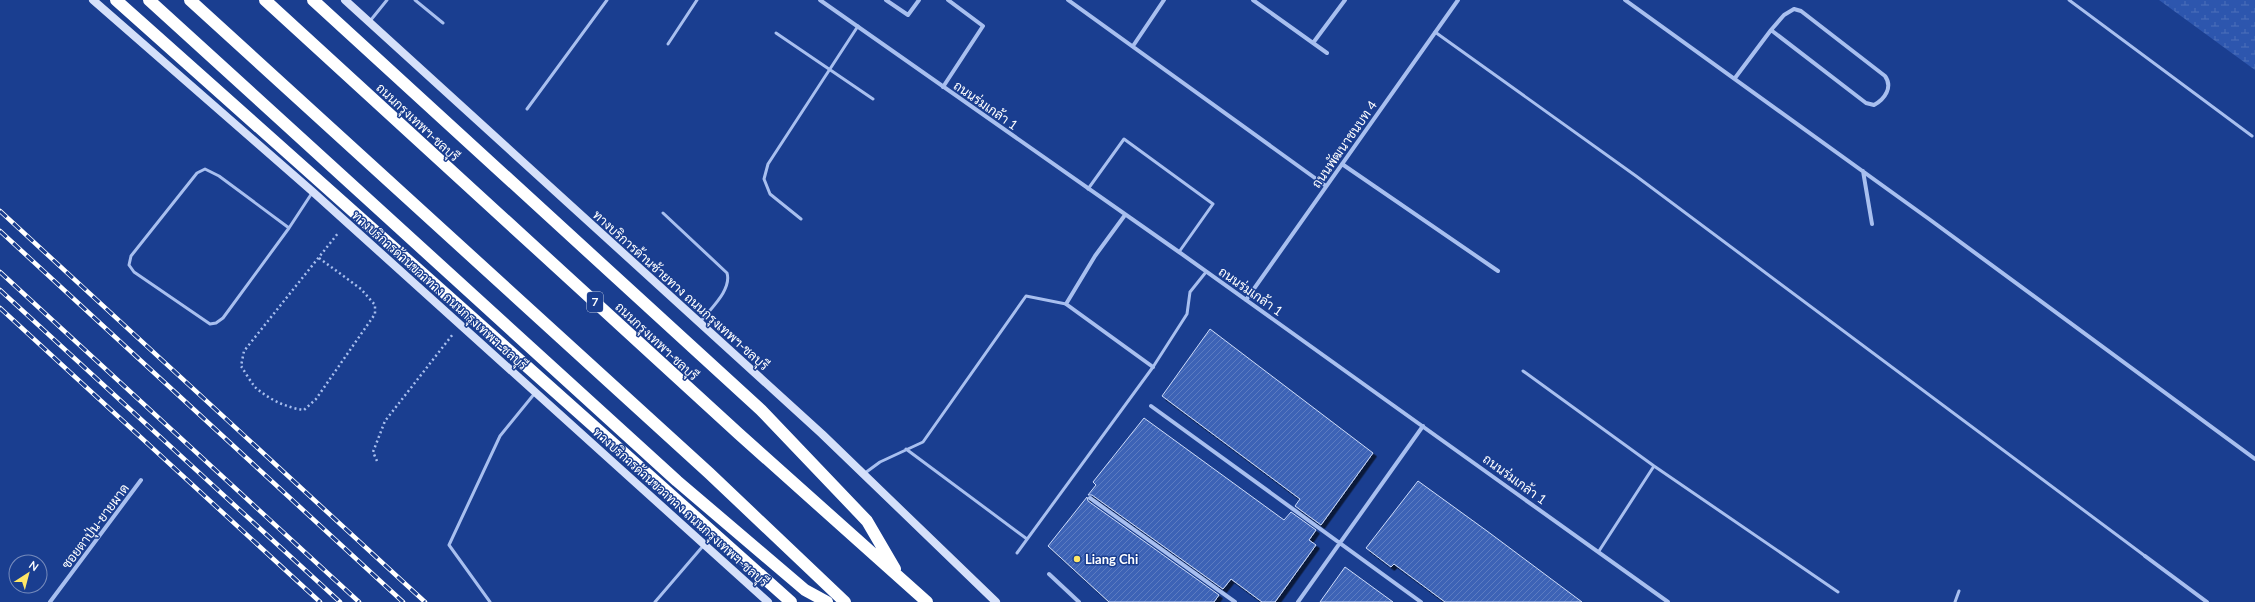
<svg xmlns="http://www.w3.org/2000/svg" width="2255" height="602" viewBox="0 0 2255 602" font-family="Lato,Sarabun,sans-serif">
<style>
.wetland{fill:url(#wetland-marsh)}
.building{fill:url(#building-hatch);stroke:#cedcfa;filter:url(#shadow)}
.lines{fill:none;stroke-linecap:round;stroke-linejoin:round}
.path{stroke:#a8bfef;stroke-width:2.5;stroke-dasharray:2 3;stroke-linecap:butt}
.service{stroke:#a8bfef;stroke-width:3}
.minor{stroke:#a8bfef;stroke-width:4}
.secondary{stroke:#d5e0fa;stroke-width:8}
.motorway{stroke:#fff;stroke-width:12}
.rail-casing{stroke:#fff;stroke-width:4.5}
.rail{stroke:#1a3e90;stroke-width:3;stroke-dasharray:9;stroke-linecap:butt}
.poi-dot{fill:#ffe766;stroke:#1a3e90;stroke-width:1.5}
.labels{text-anchor:middle;stroke-width:3;stroke-linejoin:round;paint-order:stroke}
.shield{fill:#1a3e90;stroke:#bac5de;stroke-width:1}
.shield-label{font-size:12px;font-weight:bold;fill:#fff}
.street-label{font-size:13px;fill:#fff;stroke:#1a3e90}
.poi-label{font-size:13px;font-weight:bold;fill:#fff;stroke:#1a3e90;text-anchor:start}
</style>
<defs>
<pattern id="wetland-marsh" width="20" height="14" patternUnits="userSpaceOnUse"><rect width="20" height="14" fill="#2d56ae"/><path d="M1 5h8M5 5V1M11 12h8M15 12V8" fill="none" stroke="#4c6fba"/></pattern>
<pattern id="building-hatch" width="6" height="6" patternUnits="userSpaceOnUse"><rect width="6" height="6" fill="#3e64b6"/><path d="M-1 1l2-2M0 6l6-6M5 7l2-2" fill="none" stroke="#5b7bc1"/></pattern>
<filter id="shadow"><feDropShadow dx="3.5" dy="3.5" stdDeviation="0" flood-color="#0009"/></filter>
</defs>
<rect width="100%" height="100%" fill="#1a3e90"/>
<path class="wetland" d="M2159 0H2255V70Z"/>
<path class="building" d="M1210 329 1373 453 1321 525 1295 506 1300 499 1162 396Z
M1144 418 1284 520 1291 512 1316 530 1309 540 1316 545 1275 602H1262L1231 579 1223 589 1092 495H1088L1096 485 1093 482Z
M1418 481 1487 531 1582 602H1445L1394 564 1391 567 1366 548Z
M1087 497 1088 501 1219 595 1214 602H1109L1048 546Z
M1345 567 1393 602H1320Z"/>
<g class="lines">
<path class="path" d="M319 258 361 289 375 305V314L316 399 304 410C287 408 268 399 255 387 250 381 245 372 241 366L244 351 339 232
M377 461 373 452 385 421 453 334"/>
<path class="service" d="M415 0 443 23
M2069 0 2252 136
M370 21 387 0
M1435 32 1636 176 2145 556
M776 33 873 99
M668 44 697 0
M527 109 607 0
M205 169 219 176 289 228 223 318 216 323 210 324 134 272 129 265 131 256 197 173Z
M1088 189 1124 139 1213 204 1179 252
M663 213 727 273C732 290 710 309 701 321
M801 219 770 194 764 179 768 164 858 26
M289 228 312 193
M1523 371 1654 466 1838 592
M906 449 1027 539
M865 473 880 462 923 442 1026 296 1066 304
M1599 551 1654 466
M1017 553 1153 367 1187 314 1190 292 1206 272
M490 602 449 545 500 436 535 393
M655 602 703 546
M1955 602 1959 591"/>
<path class="minor" d="M820 0 1179 252 1668 602
M886 0 908 15 919 0
M1068 0 1326 186
M1253 0 1327 53
M1625 0 1929 219 2255 459
M1794 9 1801 11 1885 76C1893 87 1885 99 1874 105L1866 103 1771 30 1784 15Z
M1313 43 1345 0
M1133 46 1164 0
M1735 78 1771 30
M943 87 983 26 948 0
M1342 164 1498 271
M1863 171 1872 224
M1125 215 1095 256 1066 304 1153 367
M1246 300 1458 0
M1151 406 1421 602
M1090 498 1235 602
M2145 556 2207 602
M1049 574 1079 602
M50 602 141 480
M1298 602 1423 426"/>
<path class="secondary" d="M93 0 313 192 768 602
M345 0 822 434 996 602"/>
<path class="motorway" d="M116 0 791 602
M149 0 677 481 805 590 827 602
M190 0 709 473 845 602
M265 0 739 434 927 602
M313 0 761 410 867 521 895 569"/>
<defs>
<path id="rail" d="M0 211 425 602
M0 231 403 602
M0 272 359 602
M0 290 340 602
M0 308 320 602"/>
</defs>
<use href="#rail" class="rail-casing"/>
<use href="#rail" class="rail"/>
</g>
<circle class="poi-dot" cx="1077" cy="559" r="4"/>
<g class="labels">
<rect class="shield" x="587" y="292" width="16" height="20" rx="3"/>
<g class="shield-label">
<text x="595" y="306">7</text>
</g>
<g class="street-label">
<text transform="translate(986 105) rotate(35)" y="5">ถนนร่มเกล้า 1</text>
<text transform="translate(418 122) rotate(43)" y="5">ถนนกรุงเทพฯ-ชลบุรี</text>
<text transform="translate(1344 144) rotate(-55)" y="5">ถนนพัฒนาชนบท 4</text>
<text transform="translate(440 290) rotate(42)" y="5">ทางบริการด้านขวาทาง ถนนกรุงเทพฯ-ชลบุรี</text>
<text transform="translate(681 290) rotate(42)" y="5">ทางบริการด้านซ้ายทาง ถนนกรุงเทพฯ-ชลบุรี</text>
<text transform="translate(1251 291) rotate(35)" y="5">ถนนร่มเกล้า 1</text>
<text transform="translate(657 341) rotate(43)" y="5">ถนนกรุงเทพฯ-ชลบุรี</text>
<text transform="translate(1515 479) rotate(36)" y="5">ถนนร่มเกล้า 1</text>
<text transform="translate(681 507) rotate(42)" y="5">ทางบริการด้านขวาทาง ถนนกรุงเทพฯ-ชลบุรี</text>
<text transform="translate(95 526) rotate(-53)" y="5">ซอยตาปุ่น-ยายผาด</text>
</g>
<g class="poi-label">
<text x="1085" y="564">Liang Chi</text>
</g>
</g>
<g transform="translate(28 574) rotate(36)"><circle r="19" fill="#1a3e90" stroke="#768bbc"/>
<path d="M0-3L7 15L0 10L-7 15Z" fill="#ffe766"/>
<text y="-6" font-size="11" font-weight="bold" text-anchor="middle" fill="#ffffff">N</text>
</g>
</svg>
